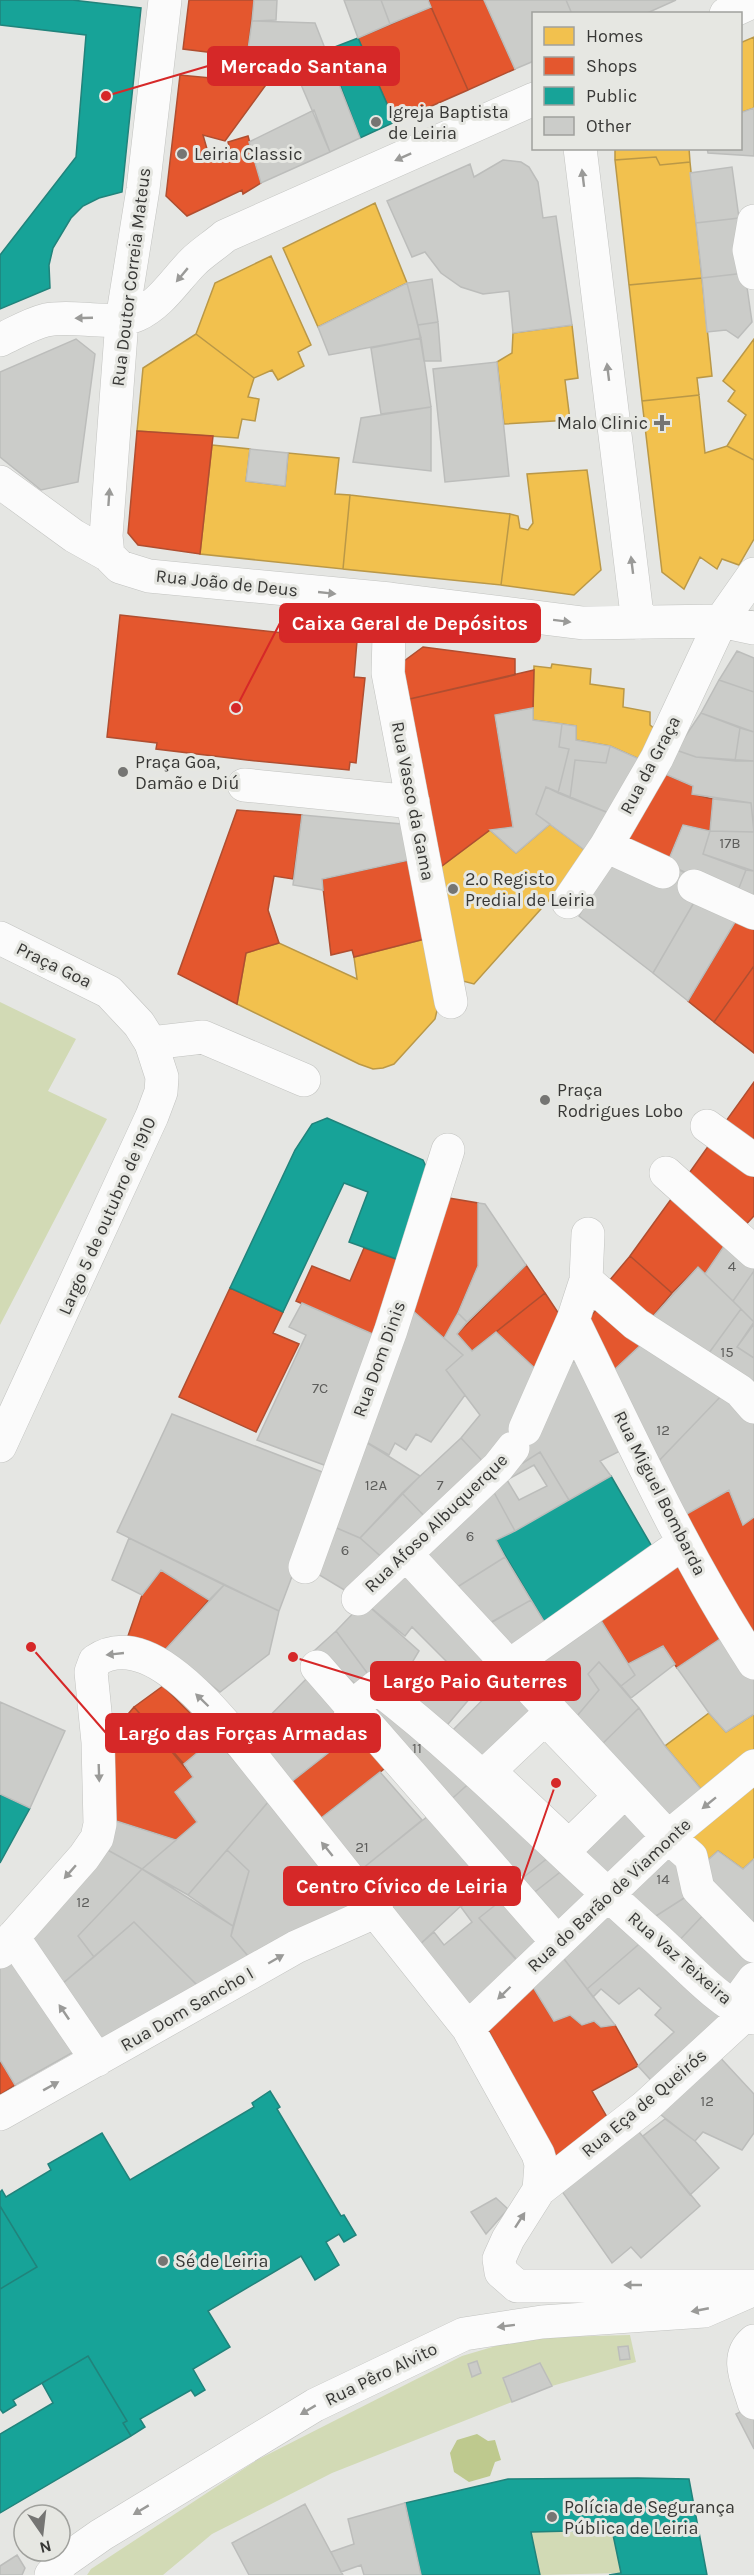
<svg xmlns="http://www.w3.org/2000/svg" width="754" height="2575" viewBox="0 0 754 2575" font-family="Karla,sans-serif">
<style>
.green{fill:#d2dab5}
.water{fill:#bec98e}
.homes{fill:#f2c14e;stroke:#ba9847;stroke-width:1.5}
.shops{fill:#e4572e;stroke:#b04e30;stroke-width:1.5}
.public{fill:#17a398;stroke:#21837b;stroke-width:1.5}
.building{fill:#cbccc9;stroke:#bcbdbb;stroke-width:1.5;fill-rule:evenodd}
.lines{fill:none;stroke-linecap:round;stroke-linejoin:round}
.minor-casing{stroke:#c2c3c0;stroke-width:34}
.major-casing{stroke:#c2c3c0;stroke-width:34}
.minor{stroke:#fbfbfb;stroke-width:33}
.major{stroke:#fbfbfb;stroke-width:33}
.oneway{fill:#9a9a98}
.poi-dot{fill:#757573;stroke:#e6e7e2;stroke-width:2}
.labels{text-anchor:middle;stroke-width:6;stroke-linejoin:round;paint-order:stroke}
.number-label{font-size:15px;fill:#5d5d5b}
.poi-label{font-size:18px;fill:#383836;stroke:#e6e7e2;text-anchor:start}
.street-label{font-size:18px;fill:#383836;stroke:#e6e7e2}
.leader{fill:none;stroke:#d62828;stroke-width:2}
.callout-dot{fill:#d62828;stroke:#e6e7e2;stroke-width:2}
.callout{fill:#d62828;stroke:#d62828;stroke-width:2}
.callout-label{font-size:20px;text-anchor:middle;font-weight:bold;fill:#fff}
</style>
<rect width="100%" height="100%" fill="#e5e6e3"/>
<path class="green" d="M0 1002 76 1039 48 1091 107 1119 0 1325Z
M630 2335 636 2362 552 2386 539 2363 504 2377 512 2402 332 2473 212 2534 163 2575H87L91 2569 257 2460 462 2356 523 2338Z
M612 2530 621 2573 540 2575 531 2532Z"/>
<path class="water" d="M477 2434 488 2441 495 2440 501 2460 495 2462 490 2476 469 2482 454 2472 450 2453 457 2440Z"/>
<path class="homes" d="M754 37V108L740 113V43Z
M615 148H689L690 162 660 165 656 157 615 160Z
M656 157 660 165 690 162 702 278 629 285 615 160Z
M375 203 407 283 318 327 283 248Z
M271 256 311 345 298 352 304 366 278 380 272 370 254 378 196 334 215 283Z
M702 278 712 376 697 378 699 395 642 401 629 285Z
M572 325 578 378 565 380 570 420 504 424 497 362 512 353 513 333Z
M196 334 254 378 248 397 259 399 255 421 242 419 238 438 137 431 143 368Z
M754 339V460L727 446 746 415 728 401 735 391 723 381Z
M699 395 705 453 727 446 754 460V539L739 565 722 559 717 569 700 557 684 589 662 572 642 401Z
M212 445 250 449 246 481 285 486 288 453 339 458 335 494 350 495 343 569 200 554Z
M587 470 601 570 574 595 501 585 510 514 518 516 520 528 528 530 533 523 527 474Z
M350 495 510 514 501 585 343 569Z
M552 664 591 669 590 684 624 689 623 707 650 712V725L662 735 646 762 610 746 576 740V726L533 720 534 666 551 668Z
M550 824 590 854 474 984 455 979 438 869 490 830 516 853Z
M425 939 440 998 435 1019 394 1064 383 1068 373 1069 359 1064 237 1004 246 953 279 943 357 979 354 957Z
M709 1713 726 1732 754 1714V1757L705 1794 665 1746Z
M754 1772V1859L743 1869 718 1851 708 1860 684 1838Z"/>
<path class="shops" d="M189 0H254L247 57 183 49Z
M428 0H484L515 69 468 90Z
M431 7 468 90 395 122 358 38Z
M256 55 284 60 225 141 203 135 209 156 230 150 228 142 248 136 261 183 243 194 242 190 187 216 166 196 180 75 211 78 214 69 247 75Z
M137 431 213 436 200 554 138 545 128 533Z
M120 615 357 641 354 677 365 678 356 763 350 762 349 770 247 760 156 749 157 743 107 737Z
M423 647 515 659V675L405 700 400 664Z
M534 670 533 708 495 715 513 827 490 830 438 869 405 700Z
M658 771 693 786 692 794 713 799 710 831 683 825 665 869 621 848Z
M237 810 302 815 293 879 274 876 268 910 279 943 246 953 237 1004 178 974Z
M409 860 425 939 354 957 352 950 331 955 322 879Z
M738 917 754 923V966L714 1022 688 1001Z
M754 966V1053L714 1022Z
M754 1082V1150L721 1128Z
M714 1138 754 1169V1216L739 1232 685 1179Z
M674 1195 729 1239 705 1274 698 1267 672 1293 630 1256Z
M443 1197 478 1203V1266L454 1322 444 1338 412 1310Z
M364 1248 402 1261 377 1336 296 1301 312 1266 350 1281Z
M630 1256 672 1293 648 1322 604 1287Z
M526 1265 545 1293 472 1351 457 1334Z
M230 1288 283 1312 273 1333 299 1344 256 1432 179 1397Z
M545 1293 565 1323 543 1376 496 1332Z
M603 1302 644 1342 611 1373 583 1325Z
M729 1490 743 1525 754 1517V1652L684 1515Z
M676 1555 726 1635 677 1668 663 1646 628 1664 595 1611Z
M161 1570 209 1600 166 1649 128 1636 142 1595Z
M163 1686 215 1738 184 1764 134 1707Z
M134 1707 193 1777 175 1792 197 1822 176 1840 113 1820 109 1737Z
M360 1728 389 1765 316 1822 286 1786Z
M528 1979 554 2021 570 2015 582 2025 594 2021 601 2027 615 2025 638 2066 592 2091 611 2124 557 2158 483 2020Z
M0 2060 15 2085 0 2095Z"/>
<path class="public" d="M0 0H72L141 8 122 192 99 198 83 206 71 218 53 248 49 265 50 288 0 309V255L76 157 86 35 0 25Z
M358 38 395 122 360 138 327 50Z
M327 1118 423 1160 429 1173 402 1261 349 1242 368 1192 344 1183 283 1312 230 1288 295 1150 312 1124Z
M611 1476 658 1557 545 1623 496 1540Z
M0 1794 30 1808 0 1863Z
M270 2091 280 2107 277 2109 341 2216 344 2215 356 2235 344 2242 339 2234 326 2242 339 2265 315 2280 301 2256 208 2311 230 2347 193 2369 205 2390 195 2396 191 2390 140 2419 145 2427 131 2436 123 2423 127 2421 88 2356 13 2400 16 2405 3 2413 0 2409V2289L37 2267 0 2206V2192L2 2190 6 2197 51 2170 48 2164 102 2133 130 2180 254 2107 252 2103Z
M0 2206 37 2267 0 2289Z
M88 2356 127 2421 123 2423 131 2436 0 2513V2434L53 2403 42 2383Z
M638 2478 689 2479 707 2575H609L621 2573 612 2530 531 2532 540 2575H421L405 2503 508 2479Z"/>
<path class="building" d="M254 0H277L276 20 252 21Z
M344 0H381L390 24 358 38Z
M381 0H428L431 7 390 24Z
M484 0H566L572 14H534V61L515 69Z
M566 0H676L645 14H572Z
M252 21 315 23 360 138 330 152 293 66 281 65 284 60 256 55 255 58 247 57Z
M754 108V156L708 153 707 148H740V113Z
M314 110 330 152 261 183 249 142Z
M503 160 521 162 529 167 538 182 543 218 556 216 572 325 513 333 509 291 483 294 461 287 441 273 425 252 412 257 387 201 470 164 474 177Z
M732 167 739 218 696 223 690 173Z
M739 218 745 273 702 278 696 223Z
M745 273 752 322 738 338 726 330 707 332 702 278Z
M432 279 438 322 418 325 407 283Z
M407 283 421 338 329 355 318 327Z
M438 322 441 361H424L418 325Z
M421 338 431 407 381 414 371 348Z
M76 339 95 354 78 482 41 490 0 457V372Z
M497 362 509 476 445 482 433 369Z
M431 407V471L353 462 361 418Z
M250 449 288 453 285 486 246 481Z
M737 651 754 658V692L719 680Z
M719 680 754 692V732L701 713Z
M533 708V720L562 724 559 747 569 749 558 793 546 787 536 814 550 824 516 853 490 830 513 827 495 715Z
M701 713 740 728 735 761 696 757 676 750Z
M562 724 576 726V740L610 746 606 763 575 760 570 798 558 793 569 749 559 747Z
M740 728 754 732V761H735Z
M610 746 646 762 614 815 570 798 575 760 606 763Z
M676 750 696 757 754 761V831L751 803 692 794 693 786 658 771Z
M546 787 614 815 590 854 536 814Z
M713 799 751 803 754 832 710 831Z
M302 815 402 824 409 860 322 879 323 890 293 885Z
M683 825 710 831 703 854 746 870 735 898 667 864Z
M710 831 754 832V871L703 854Z
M608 863 667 864 700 879 696 899 653 973 579 916Z
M746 870 754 871V906L735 898Z
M696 899 738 917 688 1001 653 973Z
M478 1203 485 1204 526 1265 467 1322 458 1313 478 1266Z
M729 1239 754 1262V1271L733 1301 705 1274Z
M698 1267 741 1309 706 1357 648 1322Z
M754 1271V1322L733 1301Z
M302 1303 377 1336 332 1468 257 1440 306 1335 289 1327Z
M741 1309 754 1322 737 1347 754 1358V1387L706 1357Z
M412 1310 463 1355 446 1370 465 1395 431 1442 416 1434 406 1450 395 1443 389 1455 361 1439Z
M458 1313 467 1322 457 1334 472 1351 496 1332 543 1376 488 1467 461 1438 480 1415 446 1370 463 1355 444 1338Z
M754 1324V1358L737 1347Z
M644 1342 723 1394 654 1466 611 1373Z
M568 1361 580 1363 624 1449 600 1461 611 1476 569 1500 540 1452 523 1463 522 1457Z
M723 1394 754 1424V1517L743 1525 729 1490 678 1519 654 1466Z
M172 1414 330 1475 279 1611 117 1532Z
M461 1438 488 1467 430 1522 402 1493Z
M361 1439 420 1476 360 1538 325 1523Z
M540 1452 569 1500 515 1531 490 1485 522 1457 523 1463ZM534 1465 547 1486 519 1500 507 1480Z
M490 1485 515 1531 496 1540 505 1557 451 1591 416 1552Z
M402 1493 430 1522 386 1561 360 1538Z
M325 1523 360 1538 386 1561 351 1594 311 1570Z
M129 1538 224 1585 209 1600 161 1570 142 1595 112 1580Z
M505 1557 531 1600 482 1628 451 1591Z
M405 1563 498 1662 471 1697 444 1672 450 1665 412 1627 405 1636 364 1602Z
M224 1585 279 1611 269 1654 220 1692 166 1649Z
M531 1600 545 1623 508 1653 486 1625Z
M364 1602 419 1651 410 1666 434 1686 444 1672 471 1697 443 1730 371 1678 336 1631Z
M595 1611 635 1675 621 1686 599 1662 588 1674 599 1690 571 1723 525 1666Z
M336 1631 371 1678 362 1689 314 1651Z
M726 1635 754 1678V1714L726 1732 709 1713 677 1668Z
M663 1646 675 1664 631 1698 621 1686 635 1675 628 1664Z
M599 1662 639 1708 595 1751 571 1723 599 1690 588 1674Z
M312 1673 360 1728 286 1786 248 1738Z
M505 1677 545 1718 489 1771 450 1733Z
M384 1699 475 1778 445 1805 368 1717Z
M0 1702 65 1731 30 1808 0 1794Z
M639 1708 665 1746 705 1794 669 1826 595 1751Z
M215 1738 269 1801 188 1895 142 1869 197 1822 175 1792 193 1777 184 1764Z
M380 1772 422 1820 357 1873 316 1822Z
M475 1778 554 1853 515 1884 445 1805Z
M620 1796 658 1834 607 1885 569 1846Z
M269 1801 363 1905 255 1964 231 1936 249 1871 227 1850Z
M433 1812 493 1876 417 1947 357 1873Z
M113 1820 176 1840 142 1869 104 1848Z
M667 1846 695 1891 645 1923 617 1897Z
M104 1848 142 1869 78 1936 94 1957 61 1985 26 1938Z
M227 1850 249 1871 233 1926 188 1895Z
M718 1851 743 1869 754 1859V1941L702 1887 708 1860Z
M554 1853 568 1866 527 1898 515 1884Z
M568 1866 599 1895 558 1933 527 1898Z
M142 1869 233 1926 231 1936 253 1962 200 1988 134 1922 94 1957 78 1936Z
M493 1876 508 1895 479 1918 519 1962 469 2012 417 1947 434 1932 444 1945 472 1922 461 1907Z
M695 1891 708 1910 673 1947 645 1923Z
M508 1895 549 1939 520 1964 479 1918Z
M608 1905 645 1939 587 1989 558 1951Z
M708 1910 754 1952V1969L733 1995 673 1947Z
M134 1922 200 1988 101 2043 61 1985Z
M645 1939 732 2016 658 2088 638 2066 674 2032 655 2015 661 2008 639 1988 619 2004 601 1989 593 1997 587 1989Z
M558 1951 615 2025 601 2027 594 2021 582 2025 570 2015 554 2021 528 1979Z
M13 1955 77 2050 15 2085 0 2060V1969Z
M715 2052 754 2094V2133L742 2150 703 2132 695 2141 652 2108Z
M665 2119 695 2141 719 2168 690 2195 643 2136Z
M635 2127 700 2206 641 2258 631 2247 612 2263 561 2190Z
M496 2198 508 2209 486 2234 471 2212Z
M628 2346 630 2359 620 2360 618 2347Z
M477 2361 481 2373 472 2377 468 2364Z
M540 2363 552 2386 512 2402 503 2378Z
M754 2405V2449L736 2414Z
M405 2503 421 2575H364L361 2565 341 2572 331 2552 354 2544 348 2519Z
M305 2504 343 2575H249L232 2543Z
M17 2555 25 2568 22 2575H0V2566Z"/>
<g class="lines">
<defs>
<path id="minor" d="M726 14 754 1
M580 148 638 623
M754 221 749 250 754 273
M0 340C15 333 30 324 46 320 75 314 110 327 137 315 161 304 175 280 193 262 203 252 215 245 225 236L534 99
M0 482 74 536 108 555 120 567 149 576 390 599 583 623 721 621 754 628
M108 555 106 536 122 320 143 189 165 0
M390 599 388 673 451 1002
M244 785 413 802
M606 846 663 872
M694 886 754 913
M568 902 606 846 657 758 721 621 754 574
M151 1043 203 1037 304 1080
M707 1126 754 1160
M666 1173 754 1252
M586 1280 636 1324 740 1391 754 1407
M573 1320C630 1436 683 1554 754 1663
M525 1429 573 1320 586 1280 588 1234
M406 1554 668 1837 691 1857 698 1889 754 1946
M305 1567 391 1330 448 1150
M358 1599 498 1467 513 1448
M509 1666 683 1543
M317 1667 557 1942
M350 1708 376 1687C475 1763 561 1855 655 1937 685 1964 717 2001 754 2018
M545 1718 620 1796 569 1846 489 1771Z
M13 1937 97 2060
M0 1952 84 1857 97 1838 100 1824 98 1742 91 1672 95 1661C147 1626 211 1709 242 1744L468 2028 538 2154 541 2164 539 2190 508 2239 499 2259 501 2272 517 2286H754
M735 2005 754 1979
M468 2028 668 1837 754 1766
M0 2114 296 1947 377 1911
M539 2190 646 2106 746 2014
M754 2341C734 2358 748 2381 754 2403
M51 2575 64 2561 101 2535 315 2405 464 2334 542 2322 704 2311 750 2291"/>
<path id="major" d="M0 938 109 992 139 1024 151 1043 162 1077 161 1092 152 1116 0 1446"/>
</defs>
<use href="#minor" class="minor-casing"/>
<use href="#major" class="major-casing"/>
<use href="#minor" class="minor"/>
<use href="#major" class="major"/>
</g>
<defs><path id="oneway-solid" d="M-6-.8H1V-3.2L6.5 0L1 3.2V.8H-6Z" transform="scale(1.5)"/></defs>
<g class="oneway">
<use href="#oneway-solid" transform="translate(403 157) rotate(156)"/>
<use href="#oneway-solid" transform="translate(583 178) rotate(-97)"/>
<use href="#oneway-solid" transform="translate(182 275) rotate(130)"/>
<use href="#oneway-solid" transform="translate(84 318) rotate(178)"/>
<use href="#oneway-solid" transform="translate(608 372) rotate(-97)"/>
<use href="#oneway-solid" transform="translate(109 497) rotate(-86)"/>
<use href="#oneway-solid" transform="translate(632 565) rotate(-97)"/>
<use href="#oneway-solid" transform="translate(327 593) rotate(6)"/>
<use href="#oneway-solid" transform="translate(562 621) rotate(7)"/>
<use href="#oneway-solid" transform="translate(115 1654) rotate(174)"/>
<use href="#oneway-solid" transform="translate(202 1700) rotate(-136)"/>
<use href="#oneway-solid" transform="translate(99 1773) rotate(88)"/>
<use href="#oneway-solid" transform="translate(709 1803) rotate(141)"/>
<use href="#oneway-solid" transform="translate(327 1849) rotate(-129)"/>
<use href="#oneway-solid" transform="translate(70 1872) rotate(131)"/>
<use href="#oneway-solid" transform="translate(276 1959) rotate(-30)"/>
<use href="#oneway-solid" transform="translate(504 1993) rotate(136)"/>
<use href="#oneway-solid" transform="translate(64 2012) rotate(-124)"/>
<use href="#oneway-solid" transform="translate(51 2086) rotate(-29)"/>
<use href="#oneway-solid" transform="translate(520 2220) rotate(-57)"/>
<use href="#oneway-solid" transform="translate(633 2285) rotate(180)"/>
<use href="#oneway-solid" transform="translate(700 2310) rotate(169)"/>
<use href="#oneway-solid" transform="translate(506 2326) rotate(173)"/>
<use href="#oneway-solid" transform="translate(308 2410) rotate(149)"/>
<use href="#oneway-solid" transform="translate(141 2510) rotate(149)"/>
</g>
<g class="poi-dot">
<circle cx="376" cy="122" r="6"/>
<circle cx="182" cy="154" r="6"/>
<path d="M659 414h6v6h6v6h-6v6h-6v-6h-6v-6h6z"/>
<circle cx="123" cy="772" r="6"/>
<circle cx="453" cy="889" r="6"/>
<circle cx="545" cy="1100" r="6"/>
<circle cx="163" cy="2261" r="6"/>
<circle cx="552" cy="2517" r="6"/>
</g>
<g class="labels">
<g class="number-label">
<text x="730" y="848">17B</text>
<text x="732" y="1271">4</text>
<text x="727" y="1357">15</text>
<text x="320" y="1393">7C</text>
<text x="663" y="1435">12</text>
<text x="376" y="1490">12A</text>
<text x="440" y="1490">7</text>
<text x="470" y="1541">6</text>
<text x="345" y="1555">6</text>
<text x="417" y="1753">11</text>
<text x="362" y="1852">21</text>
<text x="663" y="1884">14</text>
<text x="83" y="1907">12</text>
<text x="707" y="2106">12</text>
</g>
<g class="poi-label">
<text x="388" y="118">Igreja Baptista<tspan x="388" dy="21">de Leiria</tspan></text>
<text x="194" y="160">Leiria Classic</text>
<text x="648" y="429" text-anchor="end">Malo Clinic</text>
<text x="135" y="768">Praça Goa,<tspan x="135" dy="21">Damão e Diú</tspan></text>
<text x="465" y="885">2.º Registo<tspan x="465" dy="21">Predial de Leiria</tspan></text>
<text x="557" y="1096">Praça<tspan x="557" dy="21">Rodrigues Lobo</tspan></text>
<text x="175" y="2267">Sé de Leiria</text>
<text x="564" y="2513">Polícia de Segurança<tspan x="564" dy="21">Pública de Leiria</tspan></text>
</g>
<g class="street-label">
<text transform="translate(131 277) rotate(-83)" y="6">Rua Doutor Correia Mateus</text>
<text transform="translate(227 583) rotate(6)" y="6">Rua João de Deus</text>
<text transform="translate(650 765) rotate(-62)" y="6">Rua da Graça</text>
<text transform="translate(413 801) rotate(79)" y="6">Rua Vasco da Gama</text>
<text transform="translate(54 965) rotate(26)" y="6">Praça Goa</text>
<text transform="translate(107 1216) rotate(-66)" y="6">Largo 5 de outubro de 1910</text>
<text transform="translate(379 1359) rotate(-70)" y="6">Rua Dom Dinis</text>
<text transform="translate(660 1493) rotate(63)" y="6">Rua Miguel Bombarda</text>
<text transform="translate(436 1523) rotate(-44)" y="6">Rua Afoso Albuquerque</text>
<text transform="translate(609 1895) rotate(-43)" y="6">Rua do Barão de Viamonte</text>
<text transform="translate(680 1958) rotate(41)" y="6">Rua Vaz Teixeira</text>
<text transform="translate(187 2009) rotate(-30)" y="6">Rua Dom Sancho I</text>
<text transform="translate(644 2103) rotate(-40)" y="6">Rua Eça de Queirós</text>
<text transform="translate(381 2374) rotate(-26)" y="6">Rua Pêro Alvito</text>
</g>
</g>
<path class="leader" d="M106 96L208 66M236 708L280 623M293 1657L371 1681M31 1647L106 1733M556 1783L520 1886"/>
<g class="callout-dot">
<circle cx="106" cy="96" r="6"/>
<circle cx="236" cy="708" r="6"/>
<circle cx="293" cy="1657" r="6"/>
<circle cx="31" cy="1647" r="6"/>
<circle cx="556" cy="1783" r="6"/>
</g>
<g class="callout">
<rect x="208" y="47" width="191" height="38" rx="6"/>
<rect x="280" y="604" width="260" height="38" rx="6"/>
<rect x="371" y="1662" width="209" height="38" rx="6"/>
<rect x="106" y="1714" width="274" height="38" rx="6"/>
<rect x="284" y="1867" width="236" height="38" rx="6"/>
</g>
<g class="callout-label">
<text x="304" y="73">Mercado Santana</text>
<text x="410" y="630">Caixa Geral de Depósitos</text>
<text x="475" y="1688">Largo Paio Guterres</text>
<text x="243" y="1740">Largo das Forças Armadas</text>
<text x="402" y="1893">Centro Cívico de Leiria</text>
</g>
<rect x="532" y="12" width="210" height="138" fill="#e6e7e2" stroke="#a0a19d" stroke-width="1.5"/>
<rect x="544" y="27" width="30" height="18" fill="#f2c14e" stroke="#a0a19d" stroke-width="1.5"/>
<text x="586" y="42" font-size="18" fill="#383836">Homes</text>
<rect x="544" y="57" width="30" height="18" fill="#e4572e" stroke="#a0a19d" stroke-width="1.5"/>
<text x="586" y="72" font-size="18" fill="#383836">Shops</text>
<rect x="544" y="87" width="30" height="18" fill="#17a398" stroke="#a0a19d" stroke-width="1.5"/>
<text x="586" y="102" font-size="18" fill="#383836">Public</text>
<rect x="544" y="117" width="30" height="18" fill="#cbccc9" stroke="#a0a19d" stroke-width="1.5"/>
<text x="586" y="132" font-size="18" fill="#383836">Other</text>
<g transform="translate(42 2533) rotate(166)"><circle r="28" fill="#e6e7e2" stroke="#a0a19d" stroke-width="1.5"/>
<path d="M0-4.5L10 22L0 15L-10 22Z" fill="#757573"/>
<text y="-9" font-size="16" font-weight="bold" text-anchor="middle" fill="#383836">N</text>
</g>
</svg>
